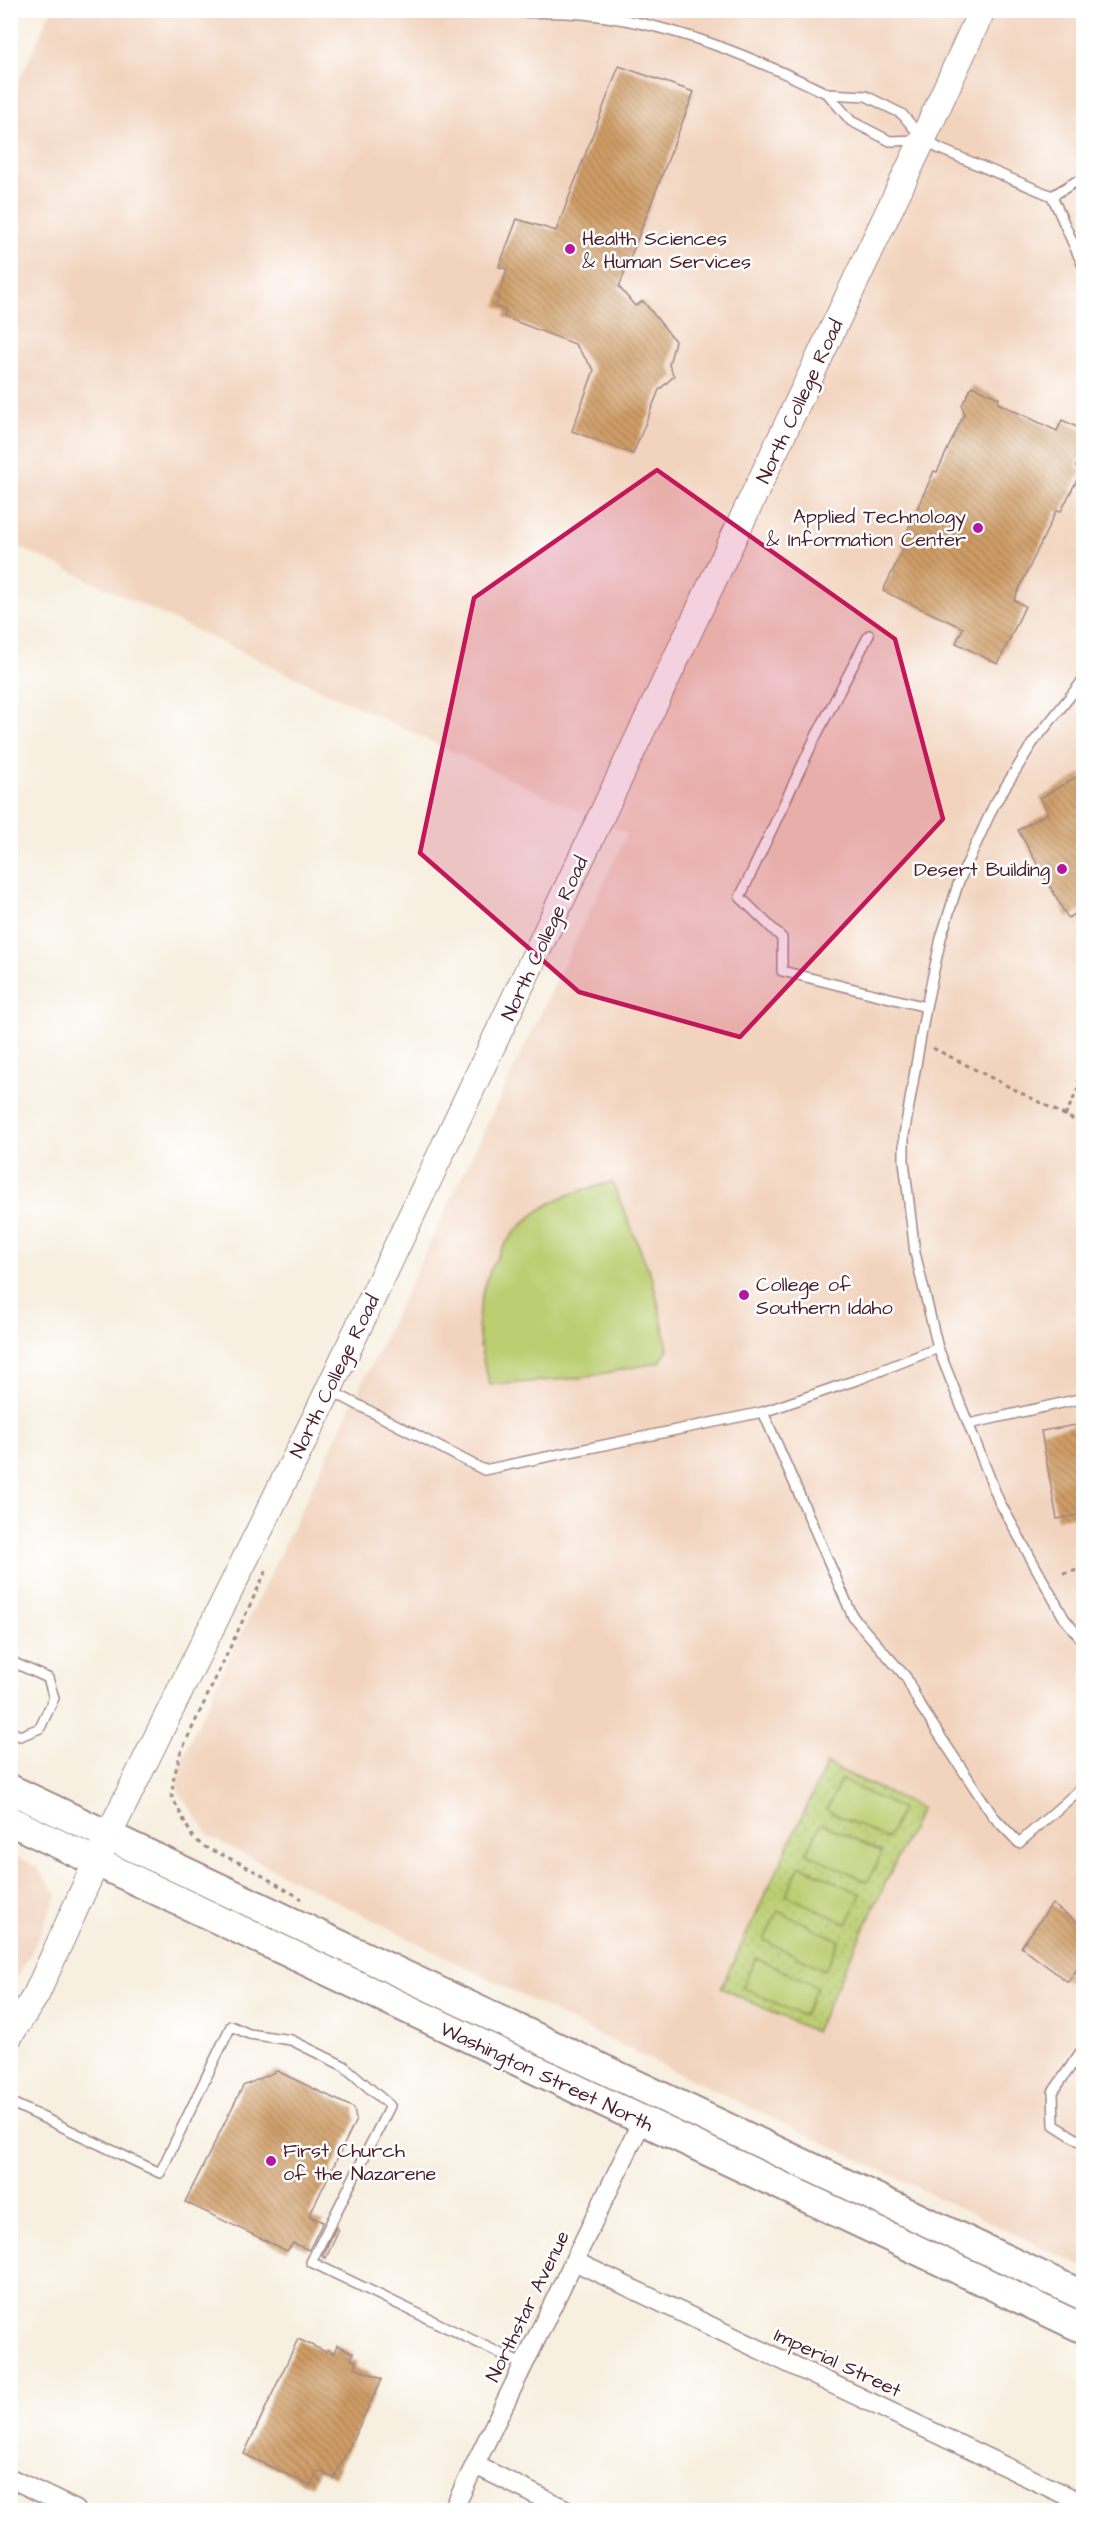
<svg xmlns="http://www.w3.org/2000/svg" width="1094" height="2521" viewBox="0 0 1094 2521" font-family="'Architects Daughter',sans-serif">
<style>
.built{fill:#f2d4be}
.green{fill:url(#green-dots);stroke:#82764e;stroke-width:1.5}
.pitch{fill:#bbce71;stroke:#82764e;stroke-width:1.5}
.building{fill:url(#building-back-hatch)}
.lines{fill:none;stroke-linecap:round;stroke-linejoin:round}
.lane-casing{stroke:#a08785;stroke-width:12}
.street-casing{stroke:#a08785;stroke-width:21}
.secondary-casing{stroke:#a08785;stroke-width:28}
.primary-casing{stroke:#a08785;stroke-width:32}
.path{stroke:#a08785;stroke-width:3;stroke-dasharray:4.5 4.5;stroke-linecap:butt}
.lane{stroke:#fff;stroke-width:9}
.street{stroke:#fff;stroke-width:18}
.secondary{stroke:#fff;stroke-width:26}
.primary{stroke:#fff;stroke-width:28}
.marked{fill:#c2185b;fill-opacity:0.2;stroke:#c2185b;stroke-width:4.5;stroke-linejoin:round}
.poi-dot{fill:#b5179e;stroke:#fff;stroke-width:2}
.labels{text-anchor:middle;stroke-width:5;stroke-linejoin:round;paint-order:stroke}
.poi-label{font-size:20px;fill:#4a1f2b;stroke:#fff;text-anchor:start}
.street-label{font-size:20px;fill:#4a1f2b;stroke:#fff}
</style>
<defs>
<pattern id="green-dots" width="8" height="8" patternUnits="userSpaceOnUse" patternTransform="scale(1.5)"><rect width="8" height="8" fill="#bbce71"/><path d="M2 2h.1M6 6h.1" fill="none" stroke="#a2b062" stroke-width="1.8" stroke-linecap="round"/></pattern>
<pattern id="building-back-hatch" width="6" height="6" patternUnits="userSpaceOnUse" patternTransform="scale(1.5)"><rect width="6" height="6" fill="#cf9d66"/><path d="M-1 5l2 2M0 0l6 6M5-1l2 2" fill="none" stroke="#aa7f54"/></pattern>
</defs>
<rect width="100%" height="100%" fill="#fff"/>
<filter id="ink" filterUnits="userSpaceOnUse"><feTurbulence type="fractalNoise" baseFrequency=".0167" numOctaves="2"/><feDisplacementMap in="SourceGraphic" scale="12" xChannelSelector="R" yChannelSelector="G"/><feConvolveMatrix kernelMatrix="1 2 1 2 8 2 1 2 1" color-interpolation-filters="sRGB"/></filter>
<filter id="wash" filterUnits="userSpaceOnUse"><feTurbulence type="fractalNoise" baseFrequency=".008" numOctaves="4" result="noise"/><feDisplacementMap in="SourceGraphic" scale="24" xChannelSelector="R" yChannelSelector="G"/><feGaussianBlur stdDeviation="1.35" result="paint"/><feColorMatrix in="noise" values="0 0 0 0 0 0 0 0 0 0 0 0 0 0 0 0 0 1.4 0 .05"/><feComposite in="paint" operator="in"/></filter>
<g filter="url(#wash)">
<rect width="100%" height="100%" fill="#f7efdf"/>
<path class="built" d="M51 11H1083V2267L599 2035 210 1837 176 1787 183 1755 627 834 11 543V98Z
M11 1854 37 1867 57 1895 31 1953 11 1987Z"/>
<path class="green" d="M827 1764 921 1808 815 2032 721 1988Z"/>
<path class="pitch" d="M612 1182 653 1280 668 1349 660 1362 581 1378 490 1385C483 1362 476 1336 479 1312 485 1261 517 1218 563 1197 578 1190 596 1187 612 1182Z
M841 1780 902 1809 887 1839 827 1810Z
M821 1823 882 1852 868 1882 807 1853Z
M800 1865 861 1894 847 1924 786 1895Z
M778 1911 839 1940 825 1970 764 1940Z
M756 1958 817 1987 803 2016 742 1987Z"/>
<g id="blocks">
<path class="building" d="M619 66 694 92 619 287 635 306 643 301 675 341 669 365 674 376 659 390 633 454 572 431 594 370 575 344 504 317 506 311 496 306 507 269 499 267 517 219 556 231Z
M972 386 999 398 998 403 1057 431 1062 420 1083 430V451L1076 467 1082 470 1061 511H1056L1014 600 1025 606 998 664 956 643 963 628 883 591 904 547 901 545 934 471 937 472 964 414 962 405Z
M1083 773V909L1068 918 1018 830 1048 813 1040 798Z
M1083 1424V1514L1057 1519 1041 1431Z
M1052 1904 1083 1927V1960L1068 1982 1021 1947Z
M277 2071 354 2108 356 2120 309 2216 323 2222 309 2250 293 2243 287 2251 185 2202 243 2086Z
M336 2228 339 2230 326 2258 322 2256Z
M298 2339 326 2352 327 2349 334 2353 337 2345 353 2353 351 2359 357 2362 355 2367 382 2379 334 2478 318 2471 311 2486 244 2454Z"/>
</g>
</g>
<g filter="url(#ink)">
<use href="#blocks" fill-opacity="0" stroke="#a08785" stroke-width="1.5"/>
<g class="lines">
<defs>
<path id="lane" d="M518 12C539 13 561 12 582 14 669 22 751 56 828 94
M919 140 890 141 851 121 828 94 866 96 902 114 923 139 940 149 1052 196 1084 268
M1052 196 1075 182 1084 180
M869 635 815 738 740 897 782 938V971L926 1007
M1084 679 1032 744 994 805 959 881 941 938 926 1007 904 1135V1161L915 1253 938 1348 999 1501 1064 1618 1084 1643
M938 1348 862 1378 763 1412 853 1617 906 1677 919 1704 993 1816 1019 1843 1084 1786
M331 1391 484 1470 763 1412
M969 1424 1084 1398
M10 1661 48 1678 54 1698 40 1728 20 1736 10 1731
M1084 2047 1053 2092 1054 2125 1084 2144
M10 2102 160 2173 231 2026 249 2034 291 2040 344 2066 390 2106 311 2262 524 2365"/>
<path id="street" d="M574 2261 1084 2504
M475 2465 567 2510
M10 2478 76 2510
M453 2510 642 2121"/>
<path id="secondary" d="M10 2035 36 1995 108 1836 319 1410 923 139 982 10"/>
<path id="primary" d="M10 1789 1084 2296
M10 1821 1084 2329"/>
</defs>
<use href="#lane" class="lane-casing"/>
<use href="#street" class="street-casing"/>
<use href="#secondary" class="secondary-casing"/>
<use href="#primary" class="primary-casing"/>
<path class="path" d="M933 1048 1084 1125
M1065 1116 1078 1089 1084 1016
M266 1571 180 1754 173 1781 172 1797 193 1838 205 1847 244 1865 302 1899
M1063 1573 1084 1569"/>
<use href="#lane" class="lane"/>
<use href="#street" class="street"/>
<use href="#secondary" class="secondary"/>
<use href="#primary" class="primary"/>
</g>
</g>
<path class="marked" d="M657 470 895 639 943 819 740 1037 579 992 420 853 474 598Z"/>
<g class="poi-dot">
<circle cx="570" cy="249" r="6"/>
<circle cx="978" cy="528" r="6"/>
<circle cx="1062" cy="869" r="6"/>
<circle cx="744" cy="1295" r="6"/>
<circle cx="271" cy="2161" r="6"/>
</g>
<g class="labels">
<g class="poi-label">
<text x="582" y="245">Health Sciences<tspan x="582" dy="23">&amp; Human Services</tspan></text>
<text x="966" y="523" text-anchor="end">Applied Technology<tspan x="966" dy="23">&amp; Information Center</tspan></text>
<text x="1050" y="876" text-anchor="end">Desert Building</text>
<text x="756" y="1291">College of<tspan x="756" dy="23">Southern Idaho</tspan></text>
<text x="283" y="2157">First Church<tspan x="283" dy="23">of the Nazarene</tspan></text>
</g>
<g class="street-label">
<text transform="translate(799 401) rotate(-65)" y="7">North College Road</text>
<text transform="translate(544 938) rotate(-65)" y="7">North College Road</text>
<text transform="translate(334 1376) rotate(-64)" y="7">North College Road</text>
<text transform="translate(547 2076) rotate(25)" y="7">Washington Street North</text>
<text transform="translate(527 2306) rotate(-64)" y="7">Northstar Avenue</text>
<text transform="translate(838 2362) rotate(25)" y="7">Imperial Street</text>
</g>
</g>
<rect width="1094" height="2521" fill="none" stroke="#fff" stroke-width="36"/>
</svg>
